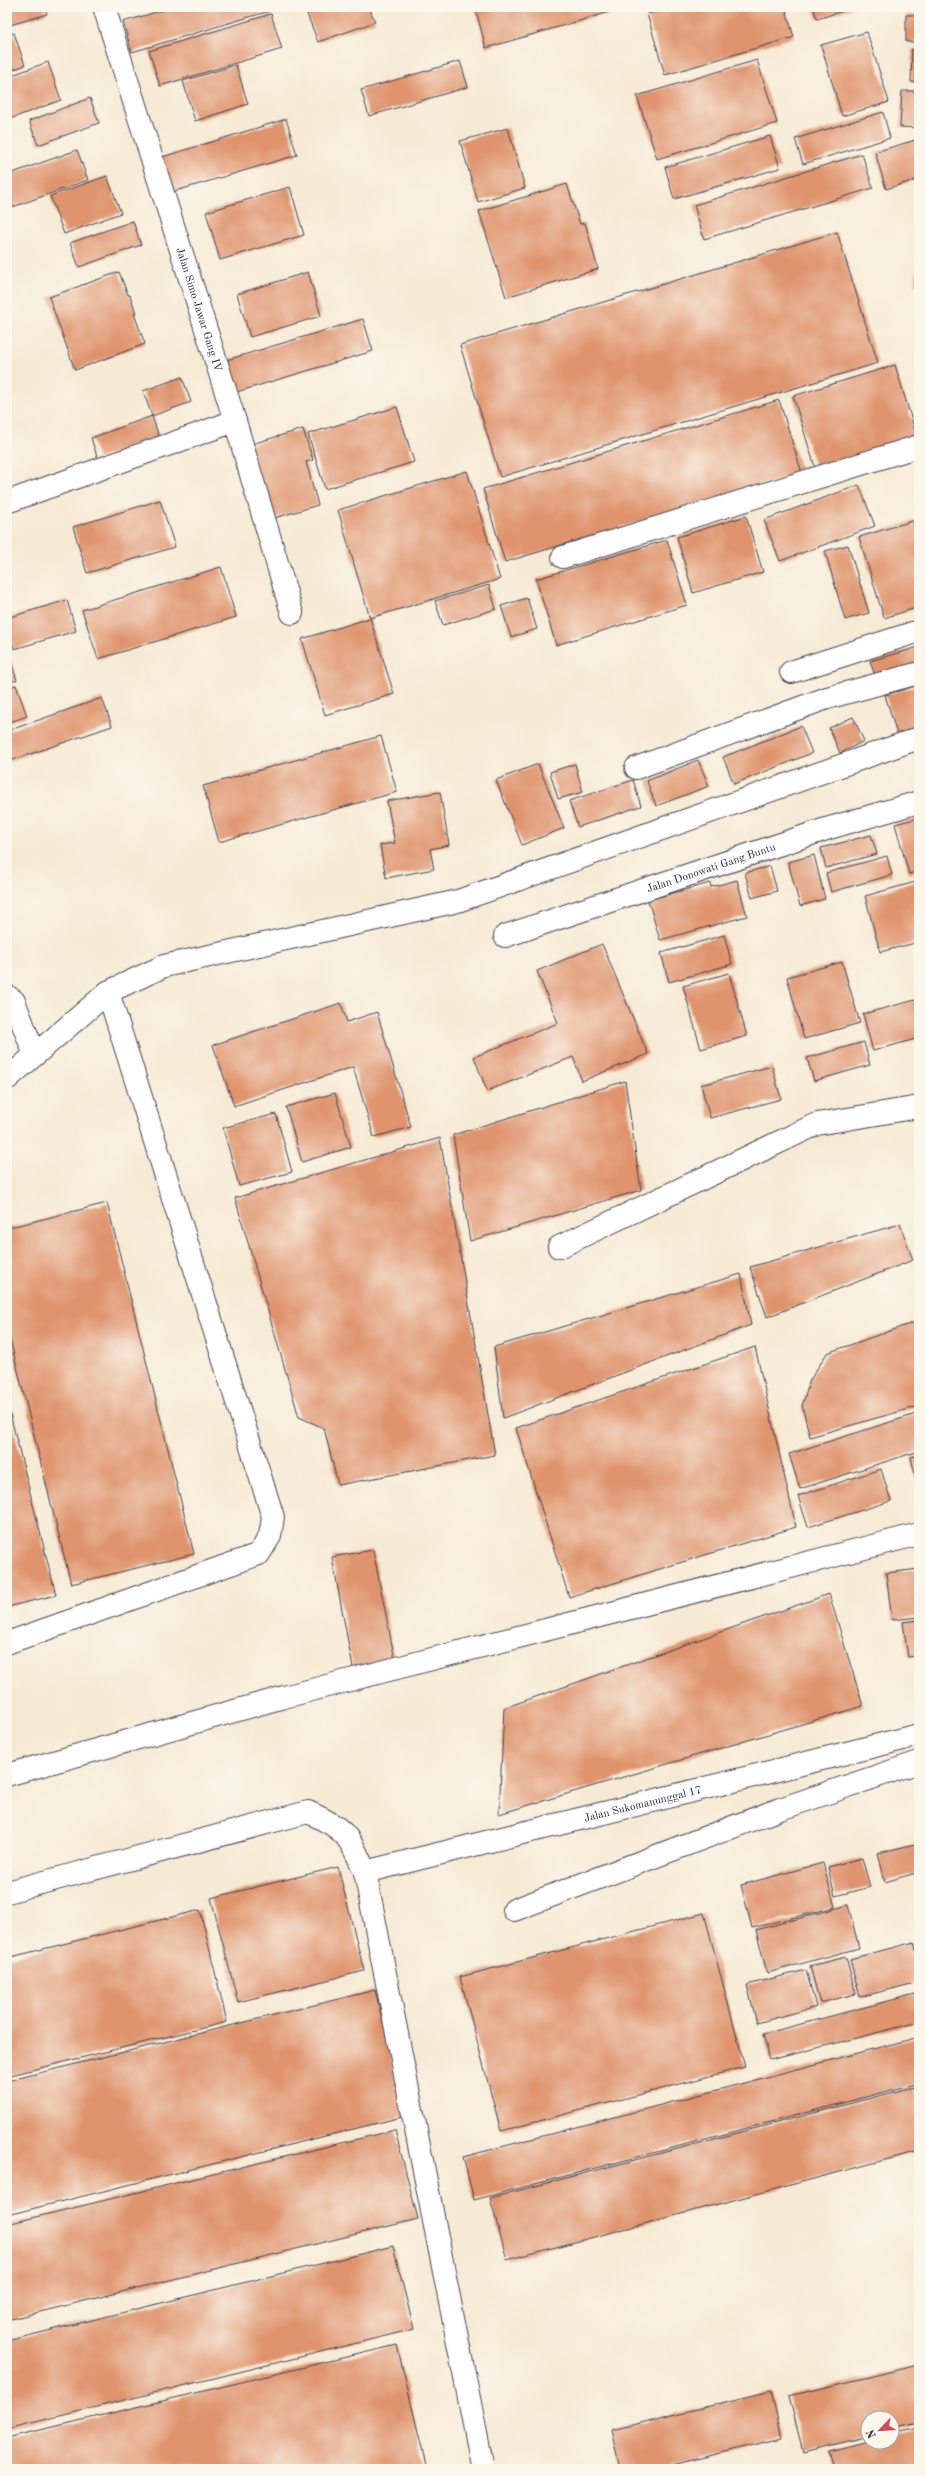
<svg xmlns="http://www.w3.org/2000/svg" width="926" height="2476" viewBox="0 0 926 2476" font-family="'Old Standard TT',serif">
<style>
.building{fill:#df946e}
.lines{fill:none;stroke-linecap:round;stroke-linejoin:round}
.lane-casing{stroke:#424052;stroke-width:24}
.street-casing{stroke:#424052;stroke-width:24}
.lane{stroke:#fff;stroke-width:22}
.street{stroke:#fff;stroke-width:22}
.labels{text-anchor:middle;stroke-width:3;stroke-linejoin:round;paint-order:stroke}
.street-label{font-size:11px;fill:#22223b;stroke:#fbf7ec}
</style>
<rect width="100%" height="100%" fill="#fbf7ec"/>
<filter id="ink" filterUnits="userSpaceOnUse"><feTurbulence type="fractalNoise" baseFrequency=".025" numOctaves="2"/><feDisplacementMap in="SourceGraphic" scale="8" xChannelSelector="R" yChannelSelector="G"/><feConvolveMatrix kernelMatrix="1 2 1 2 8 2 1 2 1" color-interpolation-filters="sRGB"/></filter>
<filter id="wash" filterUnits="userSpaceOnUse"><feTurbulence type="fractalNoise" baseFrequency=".012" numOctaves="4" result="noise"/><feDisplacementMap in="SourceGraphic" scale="16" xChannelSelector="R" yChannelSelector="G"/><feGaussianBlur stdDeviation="0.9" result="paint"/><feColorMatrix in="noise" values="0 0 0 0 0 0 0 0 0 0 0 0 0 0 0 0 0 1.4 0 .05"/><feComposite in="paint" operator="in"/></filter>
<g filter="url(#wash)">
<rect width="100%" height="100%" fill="#f6ead4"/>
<g id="blocks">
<path class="building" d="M7 7H44L47 14 7 26Z
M173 7H276V9L132 52 123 22Z
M288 7H300L289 11Z
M325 7H369L375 22 318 42 307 14Z
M475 7H627L486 48Z
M672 7H785L794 37 665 75 647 14Z
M813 7H856L817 19Z
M271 14 282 49 160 86 149 51Z
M906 15H919V42H906Z
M867 32 889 102 842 116 821 45Z
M14 33 25 65 7 72V35Z
M912 49H919V82H911Z
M757 60 777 123 657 159 637 96Z
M460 61 468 87 369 116 361 90Z
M48 62 61 100 7 120V77Z
M236 65 248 104 195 121 183 81Z
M902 91H919V128L900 127Z
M90 98 99 123 38 145 29 121Z
M883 112 890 138 803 164 795 139Z
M286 119 297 155 169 193 159 158Z
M508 128 525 188 478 202 460 141Z
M770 136 780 168 674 199 665 167Z
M919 139V179L886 189 875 152Z
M77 150 88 180 7 209V175Z
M862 154 873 188 704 239 694 205Z
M107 176 121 213 64 234 50 196Z
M567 184 580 224 585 223 598 269 506 297 479 211Z
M290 187 304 235 220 260 206 212Z
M133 221 141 245 79 267 70 243Z
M837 232 878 363 500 477 460 345Z
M919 265V286L914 285Z
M119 272 128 295H130L136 313 134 314 145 344 75 370 49 297Z
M308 272 321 316 250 337 237 294Z
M363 319 373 351 230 394 220 362Z
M895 365 917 437 815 467 793 396Z
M182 377 191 402 152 416 143 391Z
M779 400 802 473 505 562 483 489Z
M397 407 414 462 325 489 308 434Z
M152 416 159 437 98 459 91 438Z
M303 429 313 460 306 462 318 505 268 520 245 446Z
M467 471 500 579 370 618 338 510Z
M859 485 875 526 780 561 764 520Z
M160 500 175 547 87 573 73 527Z
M746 516 763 572 693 593 677 537Z
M919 519V607L884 618 859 537Z
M667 540 687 605 556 645 536 579Z
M848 545 869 613 845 620 825 551Z
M221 567 236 617 98 659 82 610Z
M489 585 496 609 443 625 435 601Z
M527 598 537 629 511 637 501 606Z
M67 600 76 631 14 649 7 618Z
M370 618 394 694 325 715 302 639Z
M919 647V669L877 681 870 661Z
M7 649 17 680 7 683Z
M16 685 27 716 7 723V688Z
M919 685V727L897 734 885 695Z
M102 698 112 726 7 762V731Z
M853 717 864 741 840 753 829 728Z
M801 726 812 753 734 784 723 757Z
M381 736 397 792 219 842 203 786Z
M698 760 709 786 656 806 647 781Z
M538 764 564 828 522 845 496 780Z
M575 764 583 792 558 799 550 772Z
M633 780 641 806 578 827 569 801Z
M440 792 449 845 430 849 434 869 386 878 380 845 395 843 387 801Z
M919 818V871L909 874 895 824Z
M871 835 877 854 826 868 821 848Z
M814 855 825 899 800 906 788 862Z
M887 856 892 875 831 892 826 873Z
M770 866 777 891 752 898 745 873Z
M737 880 747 916 660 940 648 900 710 883 711 887Z
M919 881V942L880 952 865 896Z
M724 935 732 964 669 982 661 953Z
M602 944 648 1054 582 1081 573 1057 487 1091 474 1057 558 1023 537 971Z
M842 962 860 1023 804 1039 787 977Z
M729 973 747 1036 701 1049 683 986Z
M919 999V1038L873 1051 863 1014Z
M341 1003 347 1022 377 1012 411 1127 374 1137 353 1067 234 1106 213 1045Z
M864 1042 870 1065 814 1081 807 1058Z
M772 1066 781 1099 710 1118 701 1085Z
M625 1081 641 1190 470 1241 453 1135Z
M335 1093 351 1147 302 1162 286 1107Z
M276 1114 292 1172 239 1186 223 1128Z
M440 1138 495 1455 338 1485 324 1428 299 1417 235 1198Z
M107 1203 194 1554 71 1584 7 1327V1228Z
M900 1224 913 1260 767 1317 750 1267Z
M919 1243V1258H918L916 1244Z
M741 1274 751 1325 503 1418 494 1347Z
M918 1321 919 1406 810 1437 802 1406 810 1380 827 1353Z
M755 1347 796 1527 569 1597 516 1428Z
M7 1402 56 1595 7 1607Z
M919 1413V1451L800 1489 789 1454Z
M919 1455V1489H918L911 1457Z
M881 1469 891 1501 808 1527 798 1496Z
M373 1550 395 1660 353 1668 332 1557Z
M919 1569V1617L892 1620 886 1573Z
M829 1594 863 1706 499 1814 504 1708Z
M919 1620V1656L908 1657 903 1622Z
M919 1843V1872L885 1882 878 1853Z
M862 1858 870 1887 835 1896 828 1867Z
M823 1863 835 1907 752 1928 741 1885Z
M338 1867 364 1971 238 2002 211 1898Z
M848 1905 859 1948 767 1973 756 1930Z
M200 1910 227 2022 7 2076V1958Z
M704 1913 745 2067 501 2131 460 1977Z
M914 1942 919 1962V1982L860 1997 850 1959Z
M846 1957 856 1994 820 2003 810 1966Z
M806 1970 816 2007 757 2023 747 1985Z
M375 1990 406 2116 7 2215V2081Z
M919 1993V2022L770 2060 763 2034Z
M919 2037V2083L474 2200 463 2157Z
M913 2087 919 2110V2151L507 2260 490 2198Z
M395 2130 418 2219 7 2320V2224Z
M393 2246 414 2329 7 2429V2341Z
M397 2345 427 2469H7V2438Z
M919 2365V2424L892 2430V2418H868V2436L803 2452 789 2396Z
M771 2391 782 2438 656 2469H620L611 2430Z
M919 2429V2469H833L828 2451 868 2441 892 2442V2435Z"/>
</g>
</g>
<g filter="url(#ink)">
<use href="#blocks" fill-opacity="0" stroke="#424052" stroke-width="1"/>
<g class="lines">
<defs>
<g id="lane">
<path d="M7 502 235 421"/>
<path d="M563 557 919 446"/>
<path d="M791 672 919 631"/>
<path d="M636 768 827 698 919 673"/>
<path d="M7 996 14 1001 34 1053"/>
<path d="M7 1079 108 992 164 966 458 901 919 738"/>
<path d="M559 1247 817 1124 919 1107"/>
<path d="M7 1643 259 1554 270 1536 273 1517 108 992"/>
<path id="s1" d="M365 1872 919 1735"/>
<path d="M7 1892 308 1812C345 1829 349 1835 365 1872L483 2469"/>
</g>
<g id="street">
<path id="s2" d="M104 7 235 421 292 613"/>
<path id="s3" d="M505 936 826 829 919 802"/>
<path d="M7 1775 284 1697 919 1534"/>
<path d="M514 1910 780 1809 919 1762"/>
</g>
</defs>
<use href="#lane" class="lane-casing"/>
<use href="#street" class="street-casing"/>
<use href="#lane" class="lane"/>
<use href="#street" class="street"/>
</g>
</g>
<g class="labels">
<g class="street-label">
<text dy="4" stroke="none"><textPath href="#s2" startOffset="317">Jalan Simo Jawar Gang IV</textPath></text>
<text dy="4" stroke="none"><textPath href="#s3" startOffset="217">Jalan Donowati Gang Buntu</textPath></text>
<text dy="4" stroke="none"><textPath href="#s1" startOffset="286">Jalan Sukomanunggal 17</textPath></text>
</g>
</g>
<rect width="926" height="2476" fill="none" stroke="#fbf7ec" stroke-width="24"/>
<g transform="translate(880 2430) rotate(245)"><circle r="19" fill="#fbf7ec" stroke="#a4a2a5"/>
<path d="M0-3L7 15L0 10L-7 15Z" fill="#d1495b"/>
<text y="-6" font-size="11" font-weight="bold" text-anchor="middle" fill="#22223b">N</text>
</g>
</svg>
